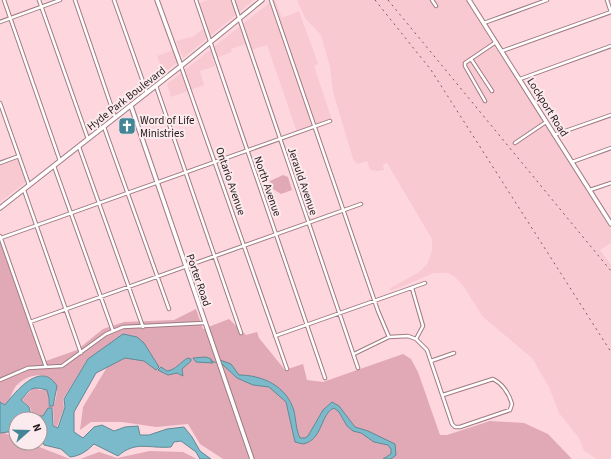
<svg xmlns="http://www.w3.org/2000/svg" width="611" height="459" viewBox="0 0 611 459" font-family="'Source Sans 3',sans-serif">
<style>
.built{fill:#f9c9d2}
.green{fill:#e0a9b5}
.water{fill:#7bbacb;stroke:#618995}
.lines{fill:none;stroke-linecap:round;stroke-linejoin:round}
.stream{stroke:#618995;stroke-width:1}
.street-casing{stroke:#9f7b82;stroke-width:4.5}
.secondary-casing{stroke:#9f7b82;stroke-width:5.5}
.street{stroke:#fff;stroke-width:2.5}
.secondary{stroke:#fff;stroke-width:3.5}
.rail{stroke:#745d61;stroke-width:1;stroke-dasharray:2 4;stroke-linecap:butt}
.labels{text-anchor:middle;stroke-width:4;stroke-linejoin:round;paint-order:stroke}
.street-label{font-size:11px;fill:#231618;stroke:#fbebee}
.poi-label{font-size:11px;fill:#231618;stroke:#fbebee;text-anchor:start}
</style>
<rect width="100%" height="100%" fill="#fed6de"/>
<path class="built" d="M208 0H254L183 58 176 41 190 37 191 38 207 26 199 3Z
M273 0H275L282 18 299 11 318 64 314 66 332 120 297 132 267 45 248 51 245 44 231 49 232 52 213 59 215 66 200 71 204 85 171 97 167 84Z
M297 0H466L611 229V243L600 250 611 265V459H597L584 451 579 438 559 413 549 387 532 358 483 317 464 287 455 277 448 273H434L391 291 390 288 418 273 427 264 432 251V239L387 163 383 164 384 170 378 171 370 170 367 161 357 164 353 159 333 92 330 67 321 35 305 18Z
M174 50 178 62 163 73 157 56Z
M18 157 26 182 0 202V164Z"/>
<path class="green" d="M283 175 288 177 292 190 281 194 273 189 270 181Z
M0 241 43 362 77 350 103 329 124 322 174 320 196 309 203 329 229 319 246 335 257 332 259 338 285 370 303 364 307 380 323 382 403 354 411 359 418 372 440 435H447L490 421 524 423 548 434 572 459H223L200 444 188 424 156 427 122 422H91L80 430 83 407 112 359H88L63 399 64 408 57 427 54 426 53 408H48L43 416 32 413 30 407 22 400 34 387 39 390H47L49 398 48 406H53C67 376 38 367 19 383 12 388 11 400 5 406L0 404Z
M0 431 16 438V443H29L70 459H0Z
M150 451 183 452 197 459H80L99 452 117 458Z"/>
<path class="water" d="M123 334 137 337 144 343 159 367 156 370 144 361 125 358 96 373 74 412V432L83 438 94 427 102 425 114 431 125 427 138 426 140 435H149L167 429 184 427 192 437 200 451 211 459H200L196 452 181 441 174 442 171 447C149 449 136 440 118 456L94 444C87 451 80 456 70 457L61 449 44 445 40 437V419H16V431L0 433V402L5 405C16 391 41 360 57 386L53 406H49V398L47 390C30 386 32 388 21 400L29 407 31 415 43 416 48 408H52L53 426 58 428 65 407 64 399 88 359Z
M206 357 211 359 213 363 196 362 193 358Z
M188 358 191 359V361L182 369 183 376 177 373 168 375 158 370 161 367 167 371C176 370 180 362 188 358Z
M220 360 231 364 239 375C262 375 287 386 294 411 296 420 296 430 300 438H305L308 436 323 410 332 402 339 406 355 427 368 431 395 444 396 455 391 459H383L391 454V449L388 445 374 442 361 433 353 431 347 426 339 412 334 408C320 414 323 440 303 444L295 442 286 402 269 387 253 385 237 378 222 364Z"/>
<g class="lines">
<path class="stream" d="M211 361 218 363"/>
<defs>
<path id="street" d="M4 0 60 161
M39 0 88 139
M75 0 115 117
M114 0 147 93
M196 0 325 378
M233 0 358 368
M271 0 378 311 389 337
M432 0 436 6
M607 0 611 12
M0 22 60 0
M484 23 547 0
M502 51 611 12
M471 59 492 91
M181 66 287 369
M520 79 611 46
M156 86 241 333
M485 101 465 66V63L496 42
M0 103 29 185
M104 127 169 309
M554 135 611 115
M515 143 546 122
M79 147 143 327
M572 162 611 148
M0 163 19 156
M54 166 113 331
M24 190 81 353
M590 190 611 183
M0 236 46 367
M1 238 330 121
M412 288 423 326 416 339
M30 322 361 204
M275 336 425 283
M354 354 389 337 408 336 416 339 427 350 452 424 455 427H460L510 410 512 404C509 394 503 384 493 379L443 395
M431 361 454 353
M0 380 28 368 62 366 106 334 123 327 204 323"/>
<path id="secondary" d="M157 0 181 66
M469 0 611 224
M131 106 252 459
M0 208 181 66 262 0"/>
</defs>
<use href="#street" class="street-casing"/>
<use href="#secondary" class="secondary-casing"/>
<use href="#street" class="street"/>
<use href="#secondary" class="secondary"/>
<path class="rail" d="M375 0 431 70 611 352
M388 0 611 271"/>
</g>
<defs>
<symbol id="church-square" viewBox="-11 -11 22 22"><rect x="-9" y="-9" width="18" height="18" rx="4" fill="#438597" stroke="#fbebee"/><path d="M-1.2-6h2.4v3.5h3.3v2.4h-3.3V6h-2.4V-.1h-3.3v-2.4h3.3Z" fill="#fff"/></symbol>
</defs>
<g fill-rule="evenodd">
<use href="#church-square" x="117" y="116" width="20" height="20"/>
</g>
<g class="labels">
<g class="street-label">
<text transform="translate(126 98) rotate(-38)" y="4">Hyde Park Boulevard</text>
<text transform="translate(548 107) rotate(58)" y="4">Lockport Road</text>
<text transform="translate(231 181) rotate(71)" y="4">Ontario Avenue</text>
<text transform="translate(303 181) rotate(71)" y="4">Jerauld Avenue</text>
<text transform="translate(268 186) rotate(71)" y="4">North Avenue</text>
<text transform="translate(199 280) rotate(71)" y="4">Porter Road</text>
</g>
<g class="poi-label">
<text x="140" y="124">Word of Life<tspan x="140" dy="13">Ministries</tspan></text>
</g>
</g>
<g transform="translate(28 431) rotate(70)"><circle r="19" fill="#fbebee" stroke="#a59698"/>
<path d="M0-3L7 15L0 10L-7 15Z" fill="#438597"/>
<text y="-6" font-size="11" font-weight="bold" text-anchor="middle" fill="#231618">N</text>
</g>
</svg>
